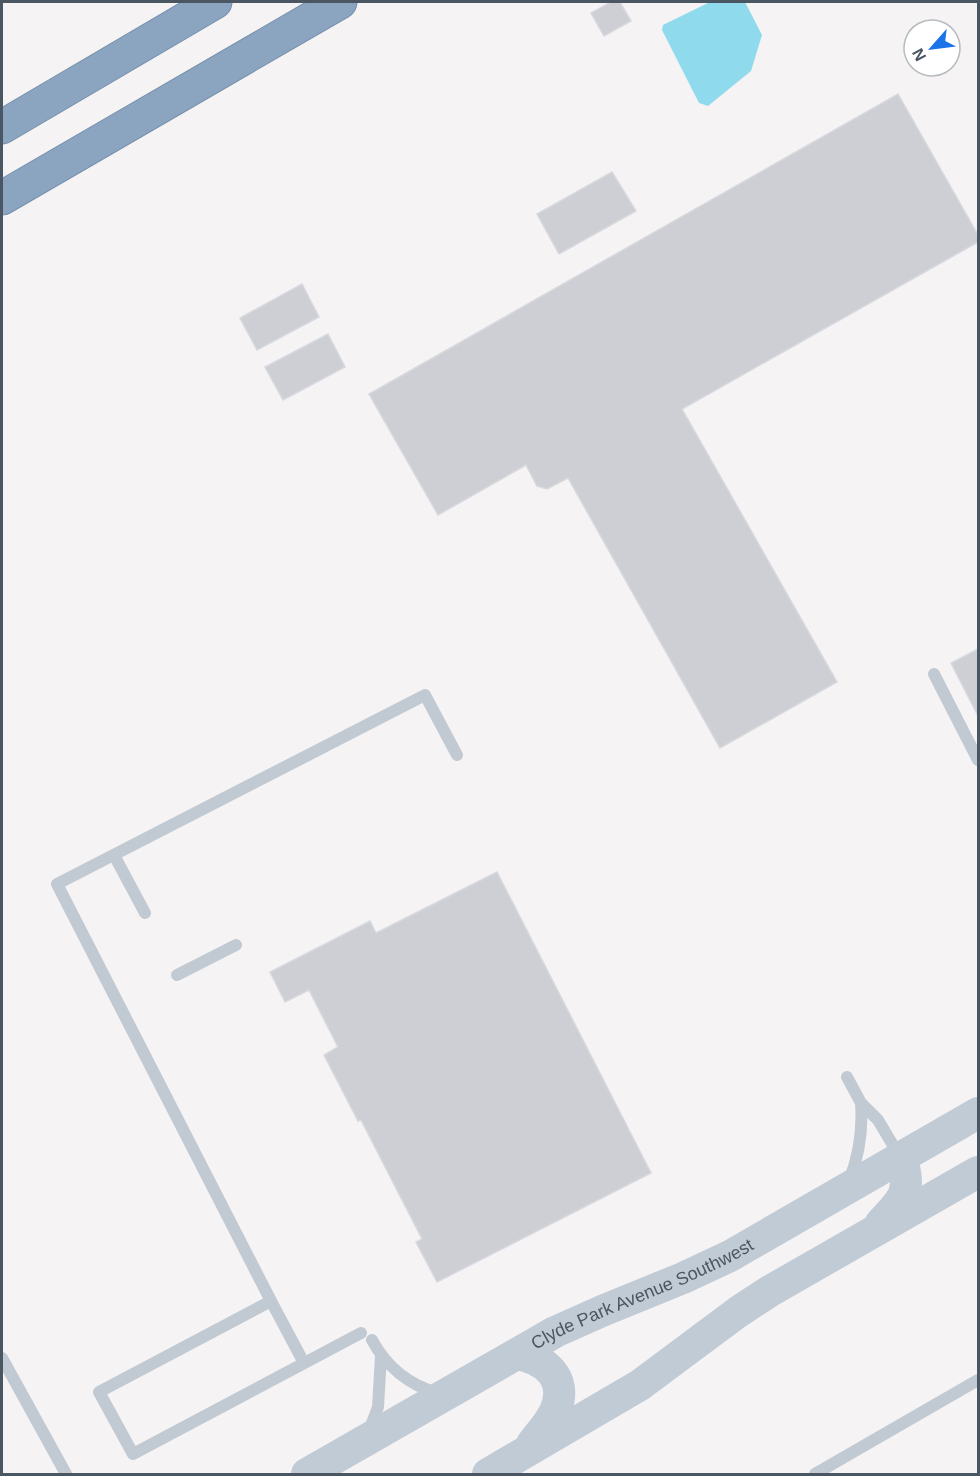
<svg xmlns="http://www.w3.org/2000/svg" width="980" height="1476" viewBox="0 0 980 1476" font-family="Helvetica,sans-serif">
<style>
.water{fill:#90daee}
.building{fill:#cdcfd5;stroke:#d7d9de;stroke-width:1.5}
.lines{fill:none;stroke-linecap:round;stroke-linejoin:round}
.highway-casing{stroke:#7690ad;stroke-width:35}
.lane{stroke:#c1cad2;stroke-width:12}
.secondary{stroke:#c1cbd6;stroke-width:32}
.highway{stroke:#8ba5c1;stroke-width:33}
.labels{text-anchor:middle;stroke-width:4.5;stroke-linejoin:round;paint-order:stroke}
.street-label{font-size:18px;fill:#4a5661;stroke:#fff}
</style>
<rect width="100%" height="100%" fill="#f5f3f3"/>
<path class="water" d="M710 2H745L762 35 751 71 708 106 699 103 662 30 663 25Z"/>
<path class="building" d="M611 2H620L631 21 604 36 591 13Z
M898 94 978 235V242L682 409 837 682 720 748 568 478 547 489 537 486 526 465 438 515 369 394Z
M612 172 636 211 559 254 537 214Z
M302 284 319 317 257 350 240 318Z
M328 334 345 367 283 400 265 367Z
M978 649V716L951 663Z
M497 872 651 1173 437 1282 416 1242 422 1239 361 1120 358 1121 324 1055 338 1047 309 990 285 1002 270 972 370 921 376 933Z"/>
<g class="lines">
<defs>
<path id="highway" d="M2 127 215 2
M2 198 340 2"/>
</defs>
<use href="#highway" class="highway-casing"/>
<path class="lane" d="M934 674 978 760
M114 855 145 913
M177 975 236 945
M847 1077 861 1103 878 1120 900 1157
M849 1181C859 1156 863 1131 861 1103
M271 1301 57 884 425 695 457 755
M372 1340C386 1366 409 1385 438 1393
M2 1358 66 1474
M304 1363 271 1301 99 1392 133 1454 361 1333
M369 1431 378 1407 381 1356
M815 1474 978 1380"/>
<g class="secondary">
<path d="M881 1223C903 1200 913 1191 901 1158"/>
<path d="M517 1354C545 1359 568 1378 556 1409 551 1422 540 1433 532 1444"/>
<path id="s1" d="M307 1474 555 1332 602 1311 683 1278 730 1256 978 1113"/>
<path d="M488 1474 640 1385 738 1312 770 1291 978 1172"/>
</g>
<use href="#highway" class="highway"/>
</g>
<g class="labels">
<g class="street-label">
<text dy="6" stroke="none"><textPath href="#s1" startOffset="381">Clyde Park Avenue Southwest</textPath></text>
</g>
</g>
<rect width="980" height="1476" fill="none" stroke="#4a5661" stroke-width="6"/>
<g transform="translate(932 48) rotate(242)"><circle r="28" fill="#ffffff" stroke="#b7bbc0" stroke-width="1.5"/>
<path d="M0-4.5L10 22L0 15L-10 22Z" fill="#1a73e8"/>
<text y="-9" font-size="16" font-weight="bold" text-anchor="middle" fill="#4a5661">N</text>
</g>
</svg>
